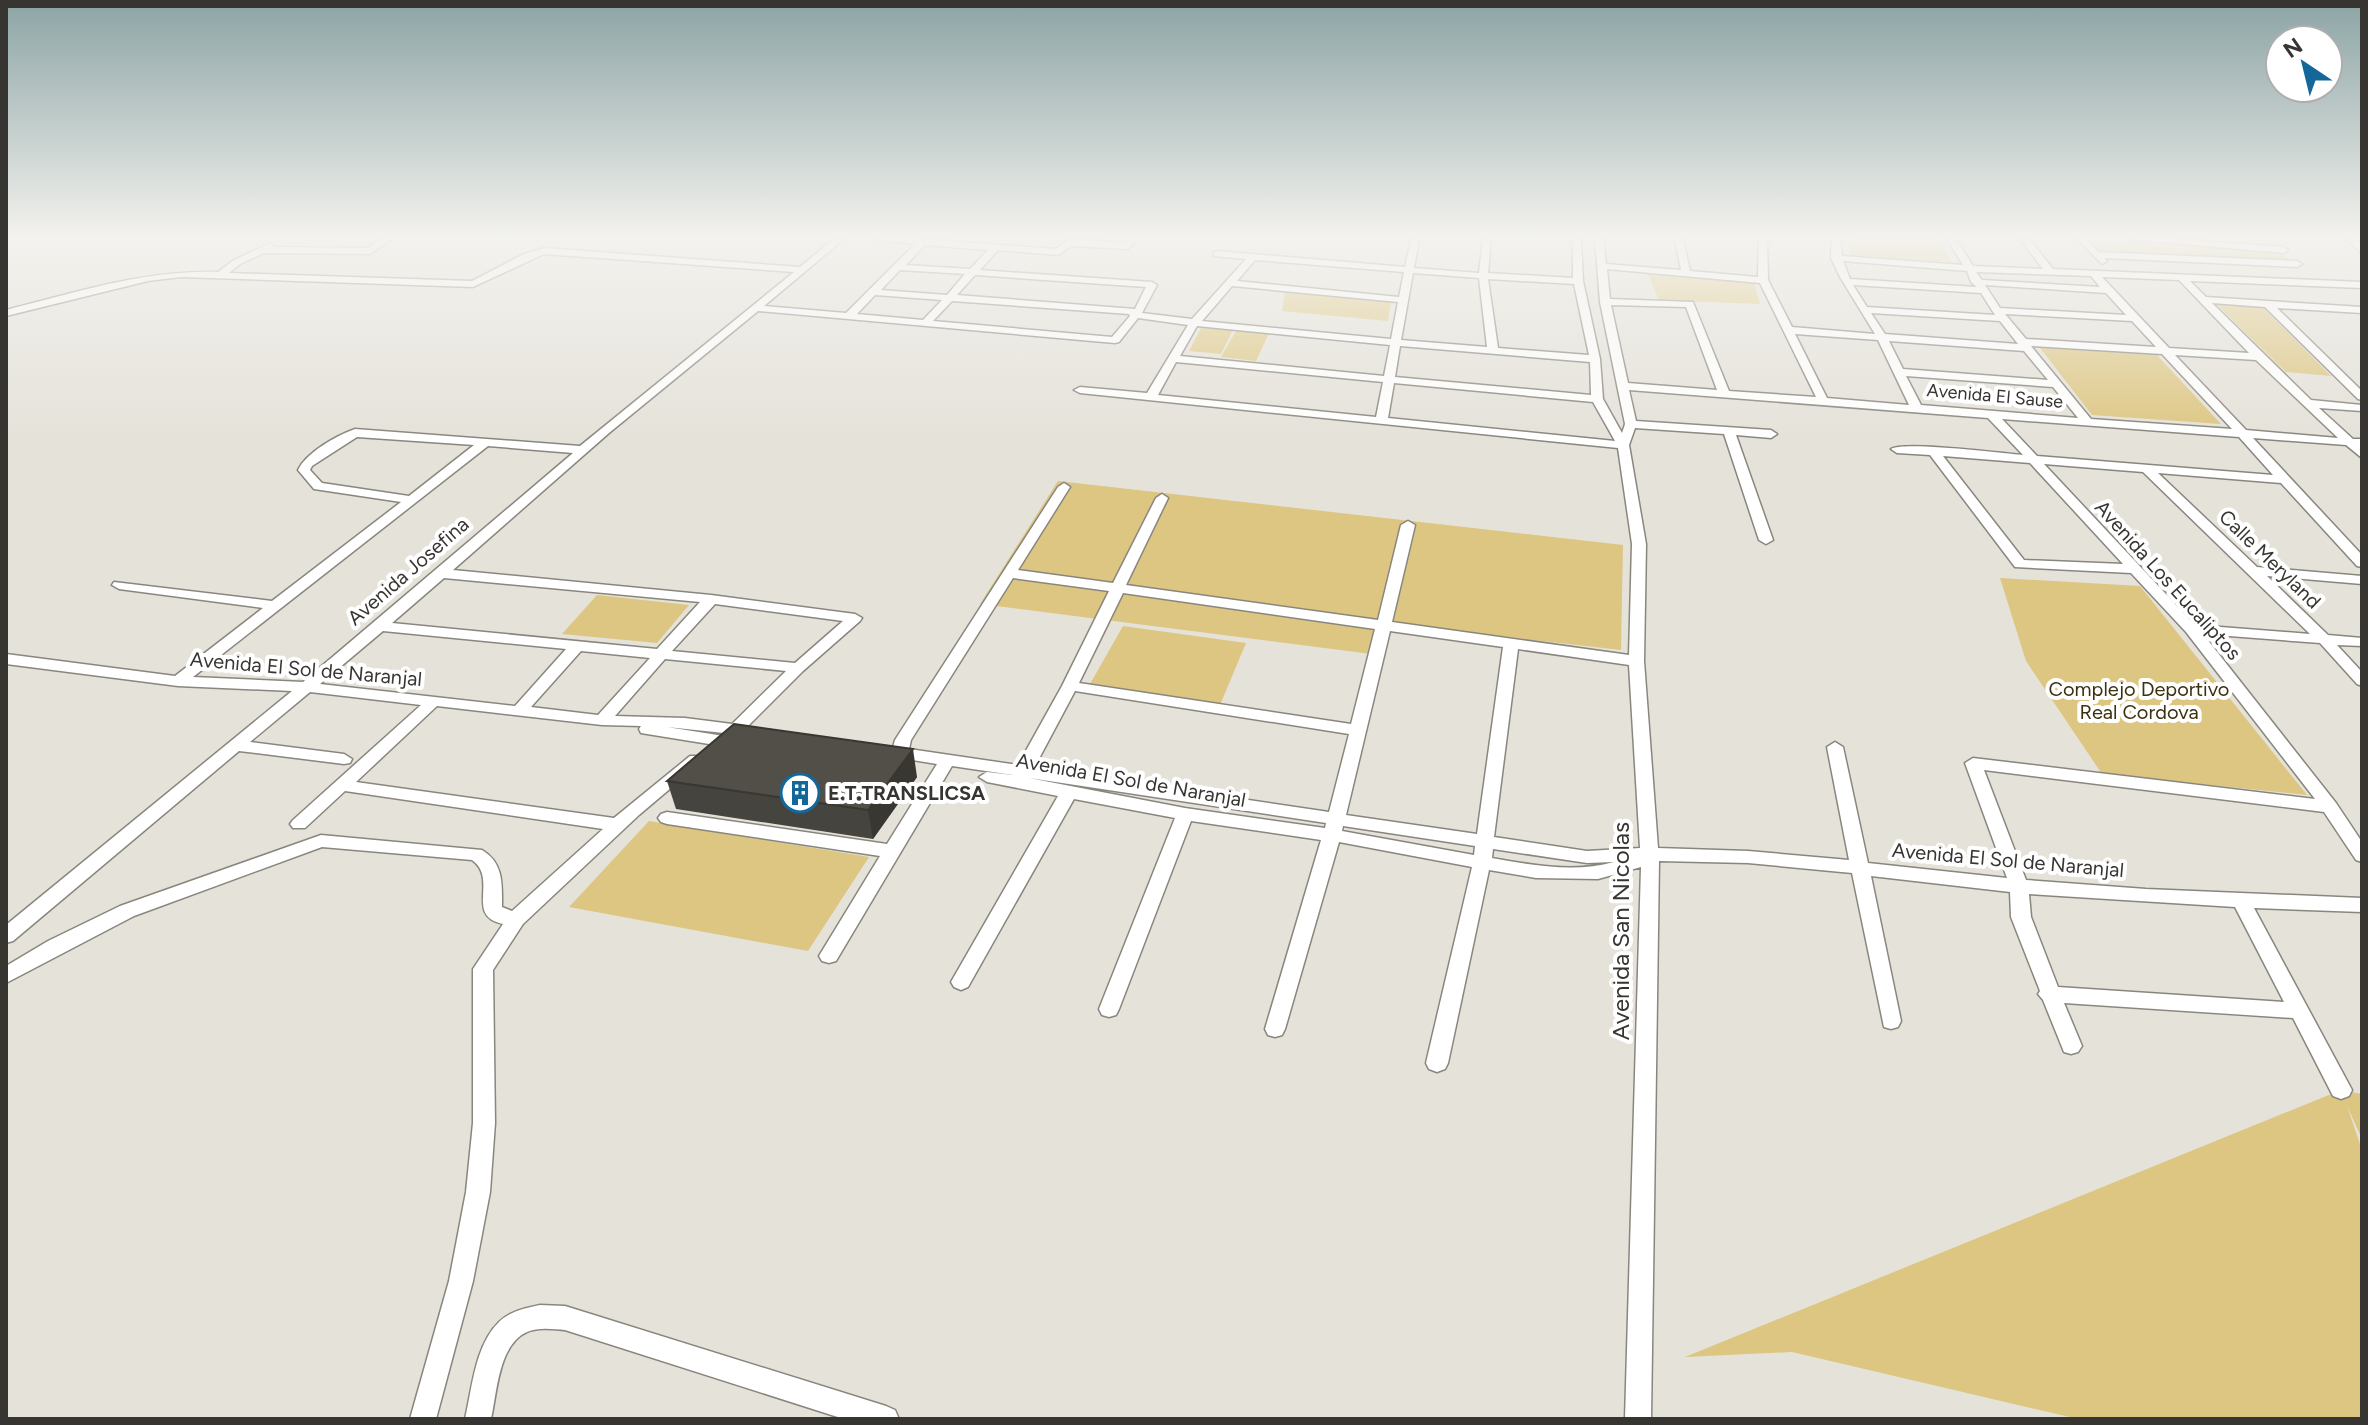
<svg xmlns="http://www.w3.org/2000/svg" width="2368" height="1425" viewBox="0 0 2368 1425" font-family="Figtree,sans-serif">
<style>
.green{fill:#ddc681}
.lines{fill:none;stroke-linecap:round;stroke-linejoin:round}
.minor-casing{stroke:#89867e;stroke-width:3}
.minor{fill:#fff;fill-rule:evenodd}
.wall{fill:#46443e}
.shaded-wall{fill:#393732}
.building{fill:#514f48;stroke:#393732;stroke-width:2}
.labels{text-anchor:middle;stroke-width:8;stroke-linejoin:round;paint-order:stroke}
.far-street-label{font-size:18px;fill:#373532;stroke:#fff}
.street-label{font-size:20px;fill:#373532;stroke:#fff}
.park-label{font-size:20px;fill:#3c3110;stroke:#fff}
.poi-label{font-size:20px;font-weight:bold;fill:#373532;stroke:#fff;text-anchor:start}
.near-street-label{font-size:24px;fill:#373532;stroke:#fff}
</style>
<rect width="100%" height="100%" fill="#e5e2da"/>
<path class="green" d="M1851 239H1939L1952 262 1849 256Z
M2085 239 2278 251 2291 262 2099 253Z
M1647 273 1754 282 1760 304 1659 300Z
M1285 292 1391 302 1388 321 1282 311Z
M2216 304 2262 306 2331 376 2286 372Z
M1201 328 1233 330 1221 354 1189 351Z
M1236 331 1269 333 1256 361 1221 357Z
M2040 348 2157 355 2221 424 2092 415Z
M1058 481 1623 545 1621 650 1382 623 1371 654 980 604Z
M2000 578 2140 586 2307 795 2102 774 2026 661Z
M597 595 689 605 657 643 562 634Z
M1123 626 1246 643 1220 705 1090 684Z
M649 821 869 857 808 951 569 907Z
M2341 1090 2362 1094V1139L2347 1106 2362 1150V1419H2078L1792 1352 1685 1357Z"/>
<g class="lines">
<defs>
<path id="minor" d="M381 239H392L370 254 264 253 240 264 229 273 472 281 522 255 544 248 800 267 834 239H844L764 306 846 313 915 244 872 239H919L1056 249 1069 239 1125 243 1127 239H1136L1128 249 1071 246 1058 255 998 250 980 270 1152 282 1157 285 1142 313 1192 319 1246 259 1214 256V252L1217 251 1405 267 1411 239H1419L1414 268 1479 273 1483 239H1491L1488 273 1573 278V239H1581L1583 281 1600 359 1603 399 1622 433 1625 424 1600 302 1595 239H1603L1606 264 1681 270 1675 239H1683L1690 271 1758 277 1759 239H1767L1768 280 1792 327 1875 334 1840 277 1831 258 1832 239H1840L1842 256 1963 265 1947 239H1956L1973 266 2043 269 2020 239H2029L2053 269 2362 282V288L2190 281 2206 297 2362 307V313L2277 308 2362 391V400L2358 399 2265 307 2212 303 2311 400 2362 405V411L2319 408 2353 439H2362V458L2346 445 2253 438 2362 555V567L2357 566 2281 483 2158 473 2257 567 2362 576V584L2267 576 2328 635 2362 638V646L2337 645 2362 672V686L2357 684 2320 643 2203 634 2336 803 2362 842V862L2356 860 2324 812 1984 770 2026 880 2146 889 2362 898V912L2254 908 2352 1090 2349 1096 2341 1099 2333 1096 2293 1018 2064 1003 2082 1046 2078 1052 2071 1054 2064 1052 2043 1000 2038 994 2040 991 2011 917 2010 892 1871 876 1901 1021 1898 1027 1891 1029 1884 1027 1852 873 1748 863 1659 861 1651 1419H1625L1641 867 1598 879 1536 878 1489 870 1448 1063 1445 1069 1437 1072 1429 1069 1426 1063 1472 867 1339 842 1285 1029 1282 1035 1275 1037 1268 1035 1265 1029 1321 840 1191 821 1119 1009 1116 1015 1109 1017 1102 1015 1099 1009 1175 818 1074 799 968 987 961 990 954 987 951 982 1058 796 987 782 979 777 987 772 1013 775 952 766 836 961 829 963 822 961 819 956 880 856 667 824 661 822 658 818 661 814 667 812 887 844 937 764 906 759 903 766H891L889 762 890 756 886 752 893 747 895 740 1058 487 1064 483 1070 487 1018 570 1113 583 1156 498 1162 494 1168 498 1126 585 1378 620 1401 525 1408 521 1415 525 1392 622 1629 655 1632 544 1618 448 1080 393 1074 390 1080 387 1147 393 1188 325 1138 318 1119 342 1115 343 758 311 609 433 453 570 711 595 855 614 862 618 860 621 803 671 748 726 756 731 754 735H739L735 738 742 743 740 747 734 748 647 734 641 733 639 729 641 726 602 725 437 706 356 782 614 818 690 756H702L704 760 639 815 523 924 493 970 495 1123 490 1192 473 1281 436 1419H410L449 1281 466 1192 473 1123V969L503 924C464 916 499 879 472 860L322 847 134 916 6 983V966L48 941 120 906 321 835 482 850C504 863 502 885 502 907L512 911 603 829 345 791 305 828H293L290 824 293 820 421 705 310 692 250 742 344 754 352 759 350 763 344 764 239 751 13 941 6 943V925L292 691 178 686 6 664V654L175 676 263 608 119 589 112 585 114 582 272 601 401 502 314 489 298 470C307 452 336 436 355 429L580 446 794 272 544 254 473 287 181 277 148 281 6 316V310C78 292 144 270 218 272L234 260 271 243 274 247 368 248ZM925 245 988 250 970 269 906 265ZM1255 260 1404 272 1399 297 1237 281ZM1843 261 1967 271 1971 282 1977 287 1850 279ZM1607 269 1760 283 1816 397 1729 391 1693 302 1610 299ZM900 270 965 274 947 295 881 290ZM1976 272 2091 276 2100 287 1982 280ZM1413 273 1479 278 1487 347 1401 340ZM975 275 1146 287 1135 309 957 295ZM2102 277 2179 280 2249 353 2169 348ZM1488 279 1574 284 1589 355 1498 348ZM1853 285 1981 293 1995 315 1867 307ZM1985 285 2106 293 2126 315 2000 308ZM1232 286 1398 302 1391 339 1202 321ZM875 295 942 300 923 320 857 314ZM952 301 1129 314 1130 316 1112 337 933 321ZM1611 305 1686 307 1717 390 1628 383ZM1871 313 2000 321 2018 344 1885 334ZM2005 314 2132 321 2156 347 2026 339ZM1197 326 1390 345 1384 376 1180 356ZM1795 334 1878 340 1909 405 1827 398ZM1889 341 2024 351 2048 380 1903 369ZM1400 346 1590 362 1591 395 1395 377ZM2031 346 2162 354 2232 429 2091 419ZM2175 355 2256 360 2338 438 2246 430ZM1176 362 1383 382 1376 417 1158 395ZM1906 376 2053 387 2078 418 1921 405ZM1394 383 1593 402 1615 441 1388 418ZM1629 390 1988 418 2023 455C2000 453 1903 441 1891 449L1897 453 1930 455 2015 567 2131 573 2186 632 2315 799 1973 758 1965 763 2007 878 1868 863 1843 747 1835 742 1827 747 1849 860 1748 851 1658 848 1644 661 1646 544 1629 445 1635 428 1724 434 1759 540 1766 544 1773 540 1736 435 1771 438 1777 434 1771 430 1636 421ZM2002 419 2239 437 2273 475 2037 456ZM357 437 474 445 409 496 322 483 310 470 312 466ZM488 446 573 453 303 682 193 677ZM1943 456 2030 463 2123 564 2024 560ZM2044 464 2143 472 2310 634 2195 625ZM444 578 700 602 657 649 392 623ZM1013 578 1109 591 1062 686 1018 765 909 749 911 740ZM1123 593 1375 629 1351 724 1079 683ZM715 604 843 621 795 663 672 651ZM383 631 566 649 515 706 320 684ZM1390 631 1503 647 1477 834 1346 815ZM1518 649 1629 665 1640 848 1587 851 1494 837ZM581 651 650 658 598 715 531 707ZM665 659 786 671 732 724 685 718 615 716ZM1075 691 1349 734 1329 812 1034 768ZM667 727 724 733V736ZM1029 778 1326 823 1325 828 1185 808ZM1343 826 1475 846 1474 855 1342 831ZM1493 849 1587 863 1614 862C1575 873 1531 865 1492 858ZM2029 894 2235 907 2284 1002 2058 987 2031 917Z
M2077 239H2086L2099 252 2297 261 2302 264 2297 267 2104 258 2107 261 2102 264Z
M2128 239H2174L2284 247 2288 250 2284 253Z
M2346 239H2356L2362 245V253Z
M540 1305 565 1306 886 1406 895 1410 899 1419H844L565 1330C553 1329 538 1327 527 1332 498 1345 497 1393 491 1419H465C472 1389 475 1345 499 1322 510 1311 526 1308 540 1305Z"/>
</defs>
<use href="#minor" class="minor-casing"/>
<use href="#minor" class="minor"/>
</g>
<path class="wall" d="M917 777 873 839 676 809 667 781Z"/>
<path class="shaded-wall" d="M913 749 917 777 873 839 868 810Z"/>
<path class="building" d="M734 724 913 749 868 810 667 781Z"/>
<linearGradient id="sky" x2="0" y2="1"><stop stop-color="#8ca4a5"/><stop offset="0.54" stop-color="#f3f2ee"/><stop offset="1" stop-color="#f3f2ee" stop-opacity="0"/></linearGradient>
<rect width="2368" height="439" fill="url(#sky)"/>
<defs>
<symbol id="building-ring" viewBox="-11 -11 22 22"><circle r="9.5" fill="#fff" stroke="#146799" stroke-width="1.5"/><path d="M-4-6H4V6H1V3H-1V6H-4ZM-2.5-4.3h1.7v1.8h-1.7ZM.8-4.3h1.7v1.8H.8ZM-2.5-1h1.7V.8h-1.7ZM.8-1h1.7V.8H.8Z" fill="#146799"/></symbol>
</defs>
<g fill-rule="evenodd">
<use href="#building-ring" x="778" y="771" width="44" height="44"/>
</g>
<g class="labels">
<g class="far-street-label">
<text transform="translate(1995 396) rotate(5)" y="6">Avenida El Sause</text>
</g>
<g class="street-label">
<text transform="translate(2270 559) rotate(44)" y="7">Calle Meryland</text>
<text transform="translate(408 571) rotate(-41)" y="7">Avenida Josefina</text>
<text transform="translate(2168 580) rotate(48)" y="7">Avenida Los Eucaliptos</text>
<text transform="translate(306 669) rotate(5)" y="7">Avenida El Sol de Naranjal</text>
<text transform="translate(1131 780) rotate(10)" y="7">Avenida El Sol de Naranjal</text>
<text transform="translate(2008 860) rotate(5)" y="7">Avenida El Sol de Naranjal</text>
</g>
<g class="park-label">
<text x="2139" y="696">Complejo Deportivo<tspan x="2139" dy="23">Real Cordova</tspan></text>
</g>
<g class="poi-label">
<text x="828" y="800">E.T.TRANSLICSA</text>
</g>
<g class="near-street-label">
<text transform="translate(1621 931) rotate(-90)" y="8">Avenida San Nicolas</text>
</g>
</g>
<rect width="2368" height="1425" fill="none" stroke="#373532" stroke-width="16"/>
<g transform="translate(2304 64) rotate(325)"><circle r="38" fill="#ffffff" stroke="#afaead" stroke-width="2"/>
<path d="M0-6L14 30L0 20L-14 30Z" fill="#146799"/>
<text y="-12" font-size="22" font-weight="bold" text-anchor="middle" fill="#373532">N</text>
</g>
</svg>
